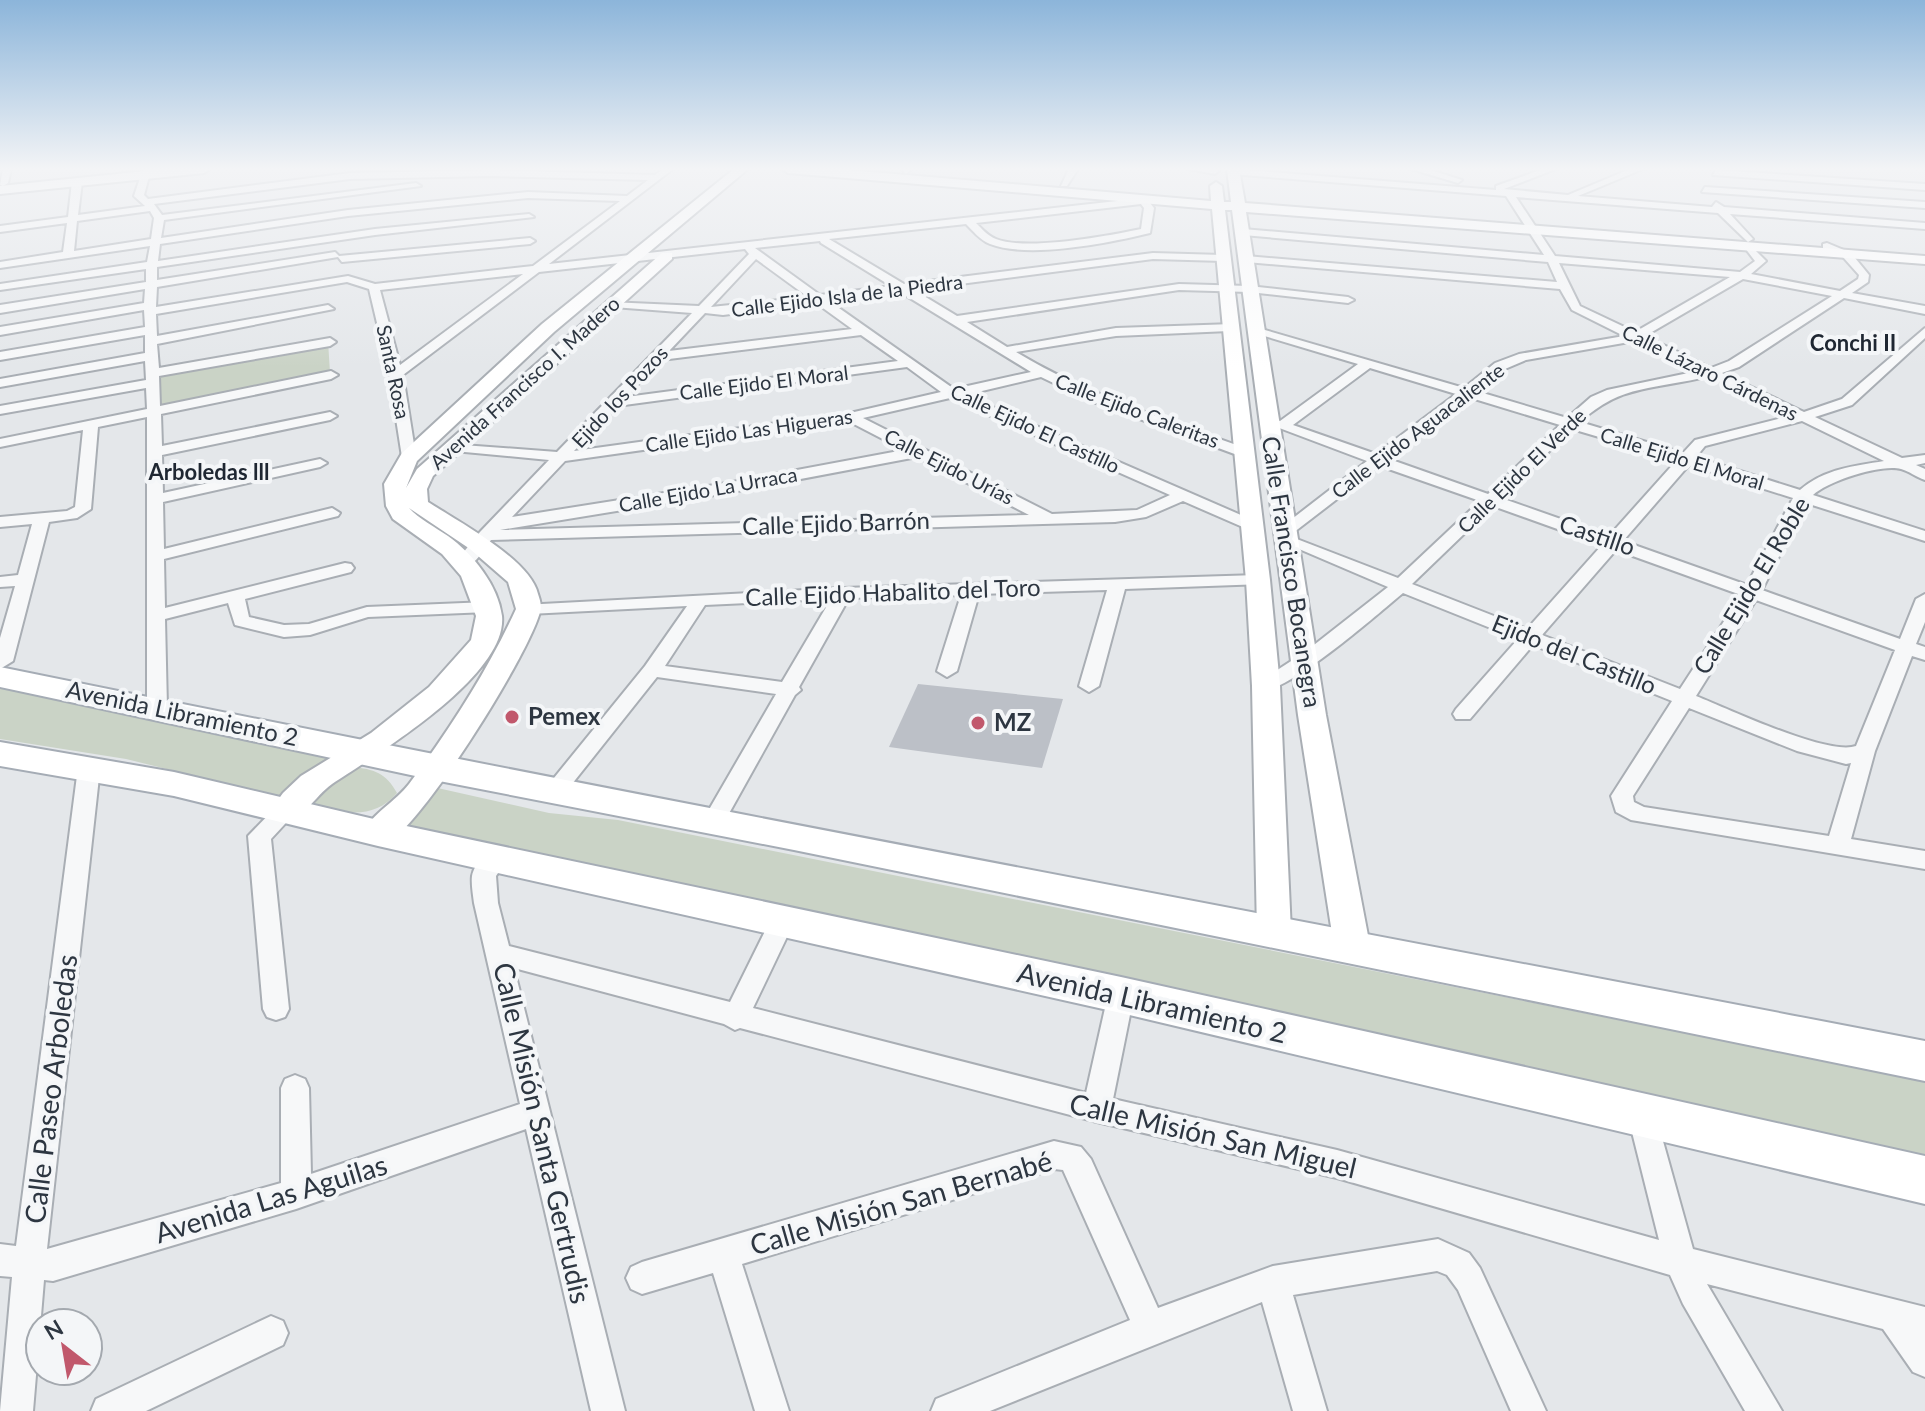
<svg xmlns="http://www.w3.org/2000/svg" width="1925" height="1411" viewBox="0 0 1925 1411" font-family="Lato,sans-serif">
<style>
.green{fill:#cad3c6}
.building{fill:#bcc0c7}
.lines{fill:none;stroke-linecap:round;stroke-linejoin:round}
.street-casing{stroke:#a9aeb4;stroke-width:4}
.secondary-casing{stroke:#a9aeb4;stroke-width:4}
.primary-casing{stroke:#a5acb5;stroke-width:4}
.street{fill:#f7f8f9;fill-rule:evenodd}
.secondary{fill:#fff;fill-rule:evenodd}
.primary{fill:#fff;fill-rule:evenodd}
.poi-dot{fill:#c1586c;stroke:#f4f6f8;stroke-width:3}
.labels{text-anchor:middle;stroke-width:8;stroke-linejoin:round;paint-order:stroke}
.far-street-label{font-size:20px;fill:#2d3641;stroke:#f4f6f8}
.far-neighbourhood-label{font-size:22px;font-weight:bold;fill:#1f2732;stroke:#f4f6f8}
.street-label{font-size:24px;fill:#2d3641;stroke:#f4f6f8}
.poi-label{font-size:24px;font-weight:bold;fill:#2d3641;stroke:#f4f6f8;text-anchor:start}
.near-street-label{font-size:28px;fill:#2d3641;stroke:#f4f6f8}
</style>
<rect width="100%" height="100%" fill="#e4e7ea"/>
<path class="green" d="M328 341 330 373 153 408V370Z
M0 685 343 758 285 798 126 759 0 739Z
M352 767C374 769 386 773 397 793 375 819 345 815 315 804L312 791Z
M433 787 549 813 618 820 1925 1081V1166L653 886 401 825Z"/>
<path class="building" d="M918 684 1063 699 1042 768 889 747Z"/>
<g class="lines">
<defs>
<path id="street" d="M3 169H11L8 183 3 186 0 185Z
M143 169H151L144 195 148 199 350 173 490 170 655 175 663 169H673L549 264 1153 197 1158 200 1150 203 1154 208 1150 233C1109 243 1029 259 990 244 980 240 973 231 966 224L829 239 904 284 1153 253 1223 255 1228 258 1223 261 1153 259 914 290 957 316 1179 284 1249 286 1348 297 1354 300 1348 303 1249 292 1179 290 967 322 1007 347 1116 328 1233 324V330L1229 331 1116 336 1016 352C1089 396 1171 421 1250 450V456H1240L1091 401 1041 377 965 395 1257 522V528H1245L1183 501 1146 517 1115 522 491 540C482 551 474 570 458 567L455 563 458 559 480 532 549 460 454 451 447 447 449 444 557 452 692 313 613 307 607 304 609 302 699 306 749 254 745 249 539 272 403 375 416 457 409 461 402 457 389 374 369 289 347 282 156 314 157 336 328 305 334 309 157 344 159 368 330 338 336 342 330 346 159 376 160 406 331 371 338 375 331 379 161 414 162 446 330 412 337 416 330 420 162 455 163 493 320 459 327 463 320 467 163 502 164 549 332 508 340 513 338 516 164 559 165 608 345 563 351 564 354 568 351 572 245 599 249 617 284 625 309 624 367 607 488 602 497 607 488 612 368 617 310 635 284 637 235 625 228 603 165 619 167 708 157 715 147 708V417L98 427 91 509 77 518 49 522 13 661 0 669V638L15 586 0 587V577L18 575 32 524 0 527V517L67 511 75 507 83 430 0 447V439L147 409 146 388 0 414V406L146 380 145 361 0 387V379L145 353V335L0 360V352L145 327 144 310 0 335V327L144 303 145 289 0 313V305L146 282V269L0 290V284L147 262 150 246 0 268V262L63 252 67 223 0 232V226L68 217 72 182 77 179 82 182 78 215 145 206 134 196ZM490 176 648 180 627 196 528 192 348 210 161 238 164 220 421 186 416 183 162 215 154 204 350 179ZM528 198 620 201 533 266 375 284 348 276 156 307 157 287 338 257 342 262 530 244 535 241 530 238 339 256 335 252 157 280V267L375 235 534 217 529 214 375 229 158 261 160 244 348 216ZM1141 204 1144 208 1141 229C1108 236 1026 251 996 239 988 236 982 229 976 223ZM150 211 154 218 151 239 74 251 77 221ZM820 241 821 243 891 286 820 295 755 248ZM756 259 808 297 711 307ZM523 274 400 365 380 290ZM900 292 1031 372 954 389 829 301ZM816 303 852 329 669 351 705 313 723 315ZM861 335 898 361 626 397 661 360ZM907 367 941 392 850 413 574 451 617 406ZM950 398 1170 495 1137 510 1052 514 863 418ZM848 421 904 450 727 483 512 517 565 461ZM917 457 1029 515 500 530 727 493Z
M902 169H911L906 174Z
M1069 169H1078L1067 186H1061Z
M1188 169H1218L1219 171 1215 174Z
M1233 169 1496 190V186L1543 169H1556L1504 189 1568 195 1630 169H1643L1578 196 1712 207 1716 202 1724 207 1925 223V229L1730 214 1753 239 1748 242 1718 213 1516 197 1555 256 1740 272 1755 261 1745 248 1750 245 1766 261 1751 274 1840 291 1858 279 1859 275 1843 257 1823 248V244L1827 243 1851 253 1869 275 1868 282 1852 293 1925 306V314L1844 298 1739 367 1722 373 1804 412 1842 399 1925 328V338L1852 405 1815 417 1902 458 1925 455V463L1916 465 1925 469V480C1916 477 1909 471 1901 469 1880 464 1829 481 1813 495L1925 531V541L1806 503 1762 590 1900 639 1916 599 1925 594V622L1916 644 1925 647V660L1912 656 1875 751 1851 839 1925 851V869L1631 820 1616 812 1611 796 1672 701 1533 645 1470 719H1456L1453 714 1456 709 1518 639 1403 593C1380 612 1284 697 1259 690L1256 686 1259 682 1305 652 1388 587 1278 540 1282 536 1277 532 1279 529 1367 461 1261 421 1268 417 1280 421 1358 364 1251 332V326L1464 388 1495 363 1519 354 1624 336 1572 310 1560 289 1246 262 1241 259 1246 256 1557 282 1548 262 1243 235 1238 232 1243 229 1544 255 1506 196 1230 174ZM1559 263 1730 277 1635 332 1580 306ZM1743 279 1832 296 1729 361 1711 368 1645 336ZM1635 341 1698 371 1607 390 1591 397 1567 418 1476 391 1505 369 1526 360ZM1370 368 1456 394 1376 454 1293 425ZM1709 376 1790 416 1695 440 1683 453 1580 422C1622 383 1656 390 1709 376ZM1468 397 1560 425 1488 494 1389 459ZM1802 421 1884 461C1854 466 1824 469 1800 490L1696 457 1705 446ZM1572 429 1677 460 1609 536 1501 498ZM1689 465 1793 498 1747 585 1623 541ZM1380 466 1480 501 1398 578 1289 536ZM1493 506 1602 545 1527 629 1412 584ZM1616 550 1741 595 1680 689 1542 635ZM1756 600 1895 650 1856 746C1827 756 1729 709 1696 696ZM1689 708 1797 751 1846 764 1851 763 1829 836 1644 807 1634 802 1633 796Z
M1411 169H1427L1462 180 1458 183Z
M1716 170 1925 184V190L1713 175Z
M1705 187 1925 202V208L1702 192Z
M1258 575 1267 580 1264 584 1125 589 1099 686 1089 692 1079 686 1107 590 979 594 957 671 947 677 937 671 961 595 849 598 799 687 801 690 795 695 722 826 714 828 706 826 703 820 776 694 657 677 564 794H548L545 789 645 666 687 606 529 614 520 609 523 605 843 588ZM831 599 782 682 665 666 705 605Z
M89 761 97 763 100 768 47 1249 281 1183V1088L285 1079 295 1075 305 1079 309 1088 311 1174 520 1104 474 903C473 895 471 884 472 876 475 861 491 846 505 851L509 857 496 876 498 903 509 946 730 1002 774 913 783 910 792 913 795 920 753 1008 1086 1093 1108 995 1112 987 1121 984 1130 987 1134 995 1113 1099 1337 1150 1659 1240 1628 1116 1632 1107 1642 1103 1652 1107 1656 1116 1693 1249 1925 1307V1377L1913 1372 1883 1329 1707 1284 1782 1411H1745L1683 1304 1670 1275 1337 1178 1097 1122 740 1028 735 1030 724 1024 514 968 625 1411H591L526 1129 296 1209 53 1281 44 1280 33 1411H0L12 1277 0 1276V1244L16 1246 78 768 81 763Z
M285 804 293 806 296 812 271 839 289 1009 285 1017 276 1020 267 1017 263 1009 248 836 277 806Z
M1054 1141 1081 1147 1091 1159 1158 1308 1273 1266 1438 1239 1469 1253 1480 1268 1546 1411H1511L1458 1290 1447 1275 1437 1271 1293 1295 1327 1411H1293L1262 1302 990 1411H931L936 1399 1130 1320 1063 1170 1054 1169 742 1264 789 1411H755L713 1273 642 1294 631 1289 626 1278 631 1267 642 1262Z
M271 1316 283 1321 288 1333 283 1345 146 1411H91L96 1399Z"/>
<path id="secondary" d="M165 169H210L204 173 0 194V186Z
M734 169H748L554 332 417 461 406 488 417 469 662 253H672V259L433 476 427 489 428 502C457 521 530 559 538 594 540 600 542 606 540 612 528 656 427 817 390 841 382 846 375 844 367 841L362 833C373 813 395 802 409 784 450 729 488 670 516 609L508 582 470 549 409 508C419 519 435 527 448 536 473 554 498 585 502 616 508 676 374 756 332 784 312 798 300 828 274 820L269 812 283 793 301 776 371 733 429 687 471 640 476 616 461 576 442 554 393 519 386 506 384 484 402 453 542 324Z
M782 169H836L1211 201 1210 186 1216 182 1222 186 1224 202H1231L1227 169H1239L1245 203 1925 256V264L1246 212 1326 715 1370 946 1364 956 1352 960 1340 956 1334 946 1298 715 1232 210H1225L1270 580 1280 686 1291 932 1286 942 1274 946 1262 942 1257 932 1252 686 1246 580 1212 209 788 173Z"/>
<path id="primary" d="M0 667C640 798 1283 917 1925 1041V1081L794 850 434 780 0 687Z
M0 742 174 772 378 820 1121 977 1925 1156V1204L1121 1013 378 846 174 796 0 766Z"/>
</defs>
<use href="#street" class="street-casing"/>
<use href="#secondary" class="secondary-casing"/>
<use href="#primary" class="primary-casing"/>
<use href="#street" class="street"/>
<use href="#secondary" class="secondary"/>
<use href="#primary" class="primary"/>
</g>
<linearGradient id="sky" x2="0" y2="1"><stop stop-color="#8cb5da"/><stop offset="0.46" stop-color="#f3f4f6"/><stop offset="1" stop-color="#f3f4f6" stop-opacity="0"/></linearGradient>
<rect width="1925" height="367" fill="url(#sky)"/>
<g class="poi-dot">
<circle cx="512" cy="717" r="8"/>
<circle cx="978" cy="723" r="8"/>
</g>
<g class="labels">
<g class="far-street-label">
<text transform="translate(847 296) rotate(-7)" y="7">Calle Ejido Isla de la Piedra</text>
<text transform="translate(393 372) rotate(78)" y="7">Santa Rosa</text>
<text transform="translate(1710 373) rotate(26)" y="7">Calle Lázaro Cárdenas</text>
<text transform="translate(525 383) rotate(-42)" y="7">Avenida Francisco I. Madero</text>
<text transform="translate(764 383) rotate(-7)" y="7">Calle Ejido El Moral</text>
<text transform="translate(620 397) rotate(-47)" y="7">Ejido los Pozos</text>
<text transform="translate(1137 411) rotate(21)" y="7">Calle Ejido Caleritas</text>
<text transform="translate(1035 429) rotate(25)" y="7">Calle Ejido El Castillo</text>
<text transform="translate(749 431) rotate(-8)" y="7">Calle Ejido Las Higueras</text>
<text transform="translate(1418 431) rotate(-37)" y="7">Calle Ejido Aguacaliente</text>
<text transform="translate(1682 459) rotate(17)" y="7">Calle Ejido El Moral</text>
<text transform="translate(949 467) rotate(27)" y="7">Calle Ejido Urías</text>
<text transform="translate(1522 471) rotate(-44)" y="7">Calle Ejido El Verde</text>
<text transform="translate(708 490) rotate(-10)" y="7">Calle Ejido La Urraca</text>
</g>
<g class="far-neighbourhood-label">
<text x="1853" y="351">Conchi II</text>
<text x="209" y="480">Arboledas lll</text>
</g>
<g class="street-label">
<text transform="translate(836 524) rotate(-2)" y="8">Calle Ejido Barrón</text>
<text transform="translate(1597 536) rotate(19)" y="8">Castillo</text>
<text transform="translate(1291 572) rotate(81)" y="8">Calle Francisco Bocanegra</text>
<text transform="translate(1752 586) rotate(-59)" y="8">Calle Ejido El Roble</text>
<text transform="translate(893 593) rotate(-2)" y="8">Calle Ejido Habalito del Toro</text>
<text transform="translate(1574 655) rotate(22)" y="8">Ejido del Castillo</text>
<text transform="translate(182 714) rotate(12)" y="8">Avenida Libramiento 2</text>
</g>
<g class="poi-label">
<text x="528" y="725">Pemex</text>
<text x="994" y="731">MZ</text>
</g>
<g class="near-street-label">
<text transform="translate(1152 1003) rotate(13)" y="10">Avenida Libramiento 2</text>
<text transform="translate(51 1089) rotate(-83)" y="10">Calle Paseo Arboledas</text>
<text transform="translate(542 1133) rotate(77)" y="10">Calle Misión Santa Gertrudis</text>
<text transform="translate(1213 1136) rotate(13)" y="10">Calle Misión San Miguel</text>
<text transform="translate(271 1199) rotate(-17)" y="10">Avenida Las Aguilas</text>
<text transform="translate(901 1203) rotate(-16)" y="10">Calle Misión San Bernabé</text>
</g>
</g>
<g transform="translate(64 1347) rotate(329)"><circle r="38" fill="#f4f6f8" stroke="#a4a9af" stroke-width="2"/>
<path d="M0-6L14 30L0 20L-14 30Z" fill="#c1586c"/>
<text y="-12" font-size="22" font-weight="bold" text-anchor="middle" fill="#2d3641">N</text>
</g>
</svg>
